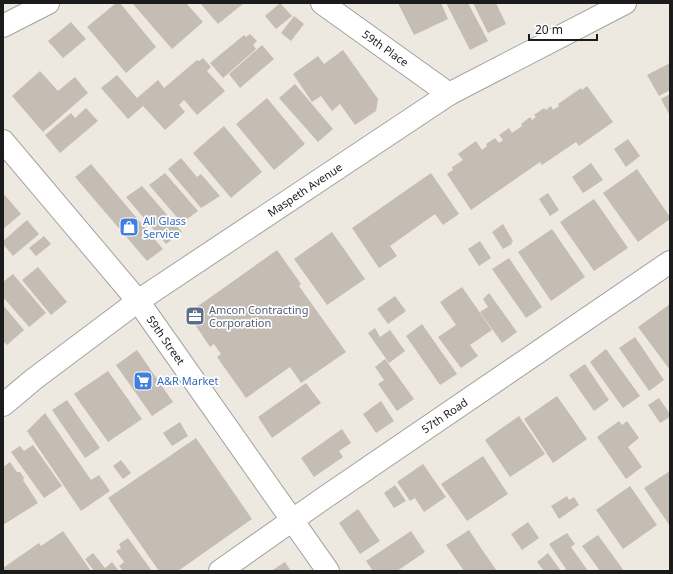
<svg xmlns="http://www.w3.org/2000/svg" width="673" height="574" viewBox="0 0 673 574" font-family="'Noto Sans',sans-serif">
<style>
.building{fill:#c5bcb3}
.lines{fill:none;stroke-linecap:round;stroke-linejoin:round}
.minor-casing{stroke:#a2a2a2;stroke-width:24}
.tertiary-casing{stroke:#a2a2a2;stroke-width:24}
.minor{stroke:#fff;stroke-width:22}
.tertiary{stroke:#fff;stroke-width:22}
.labels{text-anchor:middle;stroke-width:3.5;stroke-linejoin:round;paint-order:stroke}
.street-label{font-size:11px;fill:#1b1b1b;stroke:#fff}
.shop-label{font-size:11px;fill:#366cbe;stroke:#fff;text-anchor:start}
.service-label{font-size:11px;fill:#4e5e75;stroke:#fff;text-anchor:start}
</style>
<rect width="100%" height="100%" fill="#eee9e0"/>
<path class="building" d="M116 3H120L156 47 126 73 87 27Z
M134 3H186L203 22 172 49 133 4Z
M200 3H244L218 24Z
M280 3 292 16 276 29 265 16Z
M398 3H441L448 19 414 35Z
M446 3H468L488 41 470 50Z
M473 3H496L506 24 488 33Z
M294 16 304 24 291 41 281 33Z
M71 22 86 39 63 58 48 41Z
M250 34 257 41 253 45 256 49 223 78 210 63 244 35 246 37Z
M262 45 274 59 240 88 229 74Z
M343 50 378 99 376 111 355 125 340 104 332 111 321 96 312 102 293 74 318 56 324 64Z
M203 58 211 67 207 71 225 91 197 115 184 100 179 105 185 112 165 130 143 106 128 119 101 88 117 75 137 98 158 80 164 88 197 60 199 61Z
M670 63V90L659 96 647 75Z
M40 71 58 91 75 77 88 93 43 132 12 96Z
M295 84 333 129 318 142 279 98Z
M587 86 613 122 579 146 576 142 542 165 540 162 471 210 447 174 453 170 452 167 463 160 458 154 476 141 482 150 487 146 486 144 495 138 499 143 503 140 499 135 509 128 512 133 522 126 521 124 530 117 532 120 536 117 534 115 544 108 546 110 551 106 553 110 559 106 558 104 581 88 582 90Z
M670 94V116L661 99Z
M267 98 305 144 274 170 236 124Z
M86 108 98 121 60 153 45 135 71 113 75 118Z
M224 126 262 172 231 198 193 153Z
M628 139 640 156 626 167 614 149Z
M181 158 197 177 201 174 220 196 201 208 168 169Z
M591 163 603 180 583 193 572 177Z
M91 164 163 249 147 261 75 177Z
M637 169 670 217V219L638 242 603 193Z
M165 173 198 211 182 223 149 185Z
M431 173 459 214 443 225 435 214 390 246 397 256 379 268 352 228Z
M142 186 182 232 166 244 126 197Z
M3 193 21 214 3 229Z
M548 193 559 210 550 216 539 199Z
M594 199 628 248 594 271 560 222Z
M27 220 39 234 13 256 3 244V241Z
M503 224 513 241 511 242 512 244 503 249 492 232Z
M552 229 585 277 551 301 518 252Z
M332 232 365 279 327 305 294 259Z
M44 236 51 244 36 256 29 248Z
M480 241 491 258 479 266 468 249Z
M277 250 301 284 299 286 346 352 301 383 290 367 246 398 217 357 221 354 214 344 210 347 190 317 191 311Z
M509 258 542 307 526 318 492 269Z
M38 267 67 302 51 315 22 280Z
M13 274 46 313 29 327 3 297V282Z
M462 287 492 330 470 345 478 356 461 368 438 337 456 325 440 302Z
M489 293 517 332 502 343 480 312 488 307 483 299Z
M395 296 406 311 388 324 377 309Z
M670 304V370L638 327Z
M3 305 24 330 7 345 3 341Z
M422 324 457 374 440 385 406 336Z
M375 328 380 337 390 330 405 351 389 363 368 333Z
M635 337 664 380 649 391 619 348Z
M606 349 640 396 623 408 590 362Z
M137 350 173 402 152 416 116 365Z
M385 359 414 399 397 411 378 384 384 380 375 367Z
M585 364 609 400 594 411 569 375Z
M108 371 142 419 108 442 74 394Z
M306 383 321 403 272 438 258 417Z
M557 396 587 439 553 463 524 419Z
M659 398 670 414V417L660 423 648 405Z
M67 400 100 448 85 458 52 410Z
M381 401 394 421 376 433 363 414Z
M45 413 91 480 99 475 110 491 81 511 27 431Z
M519 416 545 454 510 477 485 440Z
M619 421 622 425 627 421 639 438 628 447 642 467 626 479 597 437Z
M180 422 188 436 172 446 163 433Z
M342 429 351 443 339 451 343 457 314 477 301 458Z
M196 438 252 519 178 571H159L108 498Z
M33 445 62 486 44 498 11 452 20 446 24 451Z
M483 456 508 494 467 521 441 484Z
M121 460 131 473 123 479 113 466Z
M10 462 17 472H20L24 478 23 480 38 503 3 525V467Z
M423 464 446 497 424 512 415 498 410 501 397 482Z
M670 471V526L644 488Z
M395 485 406 501 394 508 384 493Z
M630 486 657 525 623 549 596 510Z
M567 496 569 500 574 497 579 505 559 519 551 506Z
M358 509 380 541 360 554 339 523Z
M528 522 539 538 522 550 511 534Z
M469 530 483 551 497 571H464L446 545Z
M63 531 91 571H3V568L39 543 41 546Z
M411 531 425 552 397 571H373L366 561Z
M567 533 575 544 571 547 588 571H562L566 569 549 544Z
M598 535 624 571H600L582 546Z
M128 538 152 571H123L119 566 124 562 116 551 121 548 119 544Z
M93 553 105 568 112 562 119 571H94L85 559Z
M548 553 561 571H544L537 562Z
M285 562 291 571H271Z"/>
<g class="lines">
<defs>
<g id="minor">
<path id="s1" d="M322 3 449 94"/>
<path d="M3 26 48 3"/>
<path id="s2" d="M138 301 328 571"/>
<path id="s3" d="M220 571 324 498 670 262"/>
</g>
<g id="tertiary">
<path d="M3 141 138 301"/>
<path id="s4" d="M3 405 34 379 138 301 449 94 625 3"/>
</g>
</defs>
<use href="#minor" class="minor-casing"/>
<use href="#tertiary" class="tertiary-casing"/>
<use href="#minor" class="minor"/>
<use href="#tertiary" class="tertiary"/>
</g>
<defs>
<symbol id="shop-square" viewBox="-11 -11 22 22"><rect x="-9" y="-9" width="18" height="18" rx="4" fill="#3f7fe0" stroke="#fff"/><path d="M-5-2.5h2.3a2.7 3.5 0 0 1 5.4 0H5L5.5 6h-11ZM-1.5-2.5h3a1.5 2.3 0 0 0-3 0Z" fill="#fff"/></symbol>
<symbol id="office-square" viewBox="-11 -11 22 22"><rect x="-9" y="-9" width="18" height="18" rx="4" fill="#5c6f8a" stroke="#fff"/><path d="M-6-3h4V-5.5h4V-3h4V5H-6ZM-1-4.5V-3h2v-1.5ZM-6 0V1H6V0Z" fill="#fff"/></symbol>
<symbol id="supermarket-square" viewBox="-11 -11 22 22"><rect x="-9" y="-9" width="18" height="18" rx="4" fill="#3f7fe0" stroke="#fff"/><path d="M-6-5.5h2.5l.6 2H6L4.5 2H-2.5L-4.4-4H-6ZM-1.5 3.2a1.3 1.3 0 1 0 .1 0ZM3 3.2a1.3 1.3 0 1 0 .1 0Z" fill="#fff"/></symbol>
</defs>
<g fill-rule="evenodd">
<use href="#shop-square" x="118" y="216" width="22" height="22"/>
<use href="#office-square" x="184" y="305" width="22" height="22"/>
<use href="#supermarket-square" x="132" y="370" width="22" height="22"/>
</g>
<g class="labels">
<g class="street-label">
<text dy="4" stroke="none"><textPath href="#s1" startOffset="78">59th Place</textPath></text>
<text dy="4" stroke="none"><textPath href="#s4" startOffset="371">Maspeth Avenue</textPath></text>
<text dy="4" stroke="none"><textPath href="#s2" startOffset="48">59th Street</textPath></text>
<text dy="4" stroke="none"><textPath href="#s3" startOffset="273">57th Road</textPath></text>
</g>
<g class="shop-label">
<text x="143" y="225">All Glass<tspan x="143" dy="13">Service</tspan></text>
<text x="157" y="385">A&amp;R Market</text>
</g>
<g class="service-label">
<text x="209" y="314">Amcon Contracting<tspan x="209" dy="13">Corporation</tspan></text>
</g>
</g>
<rect width="673" height="574" fill="none" stroke="#1b1b1b" stroke-width="8"/>
<path d="M529 34v6h68v-6" fill="none" stroke="#1b1b1b" stroke-width="2"/>
<text x="535" y="34" font-size="12" fill="#1b1b1b" stroke="#ffffff" stroke-width="3" paint-order="stroke">20 m</text>
</svg>
